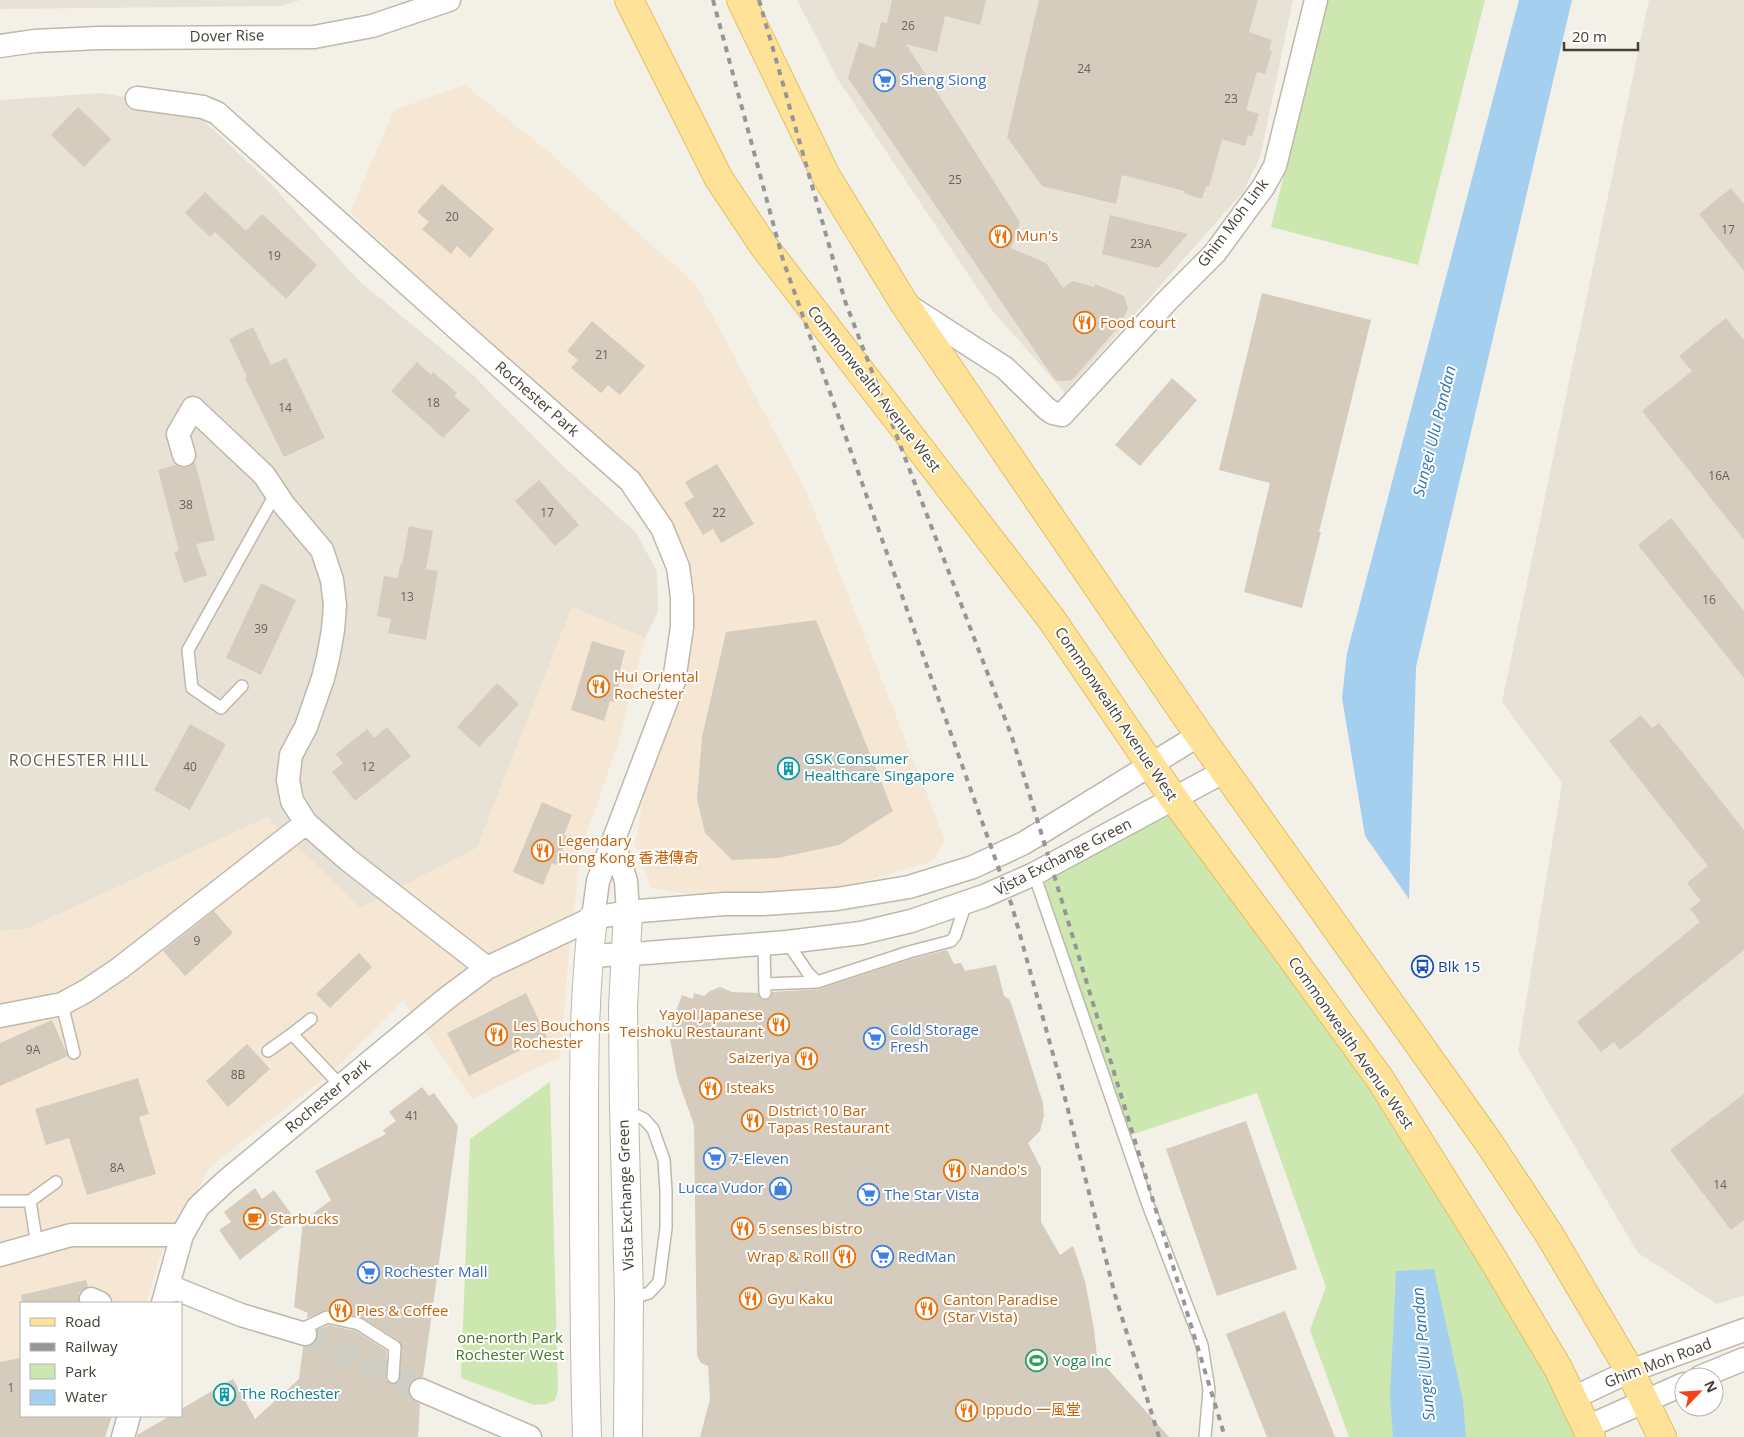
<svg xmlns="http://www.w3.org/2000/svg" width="1744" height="1437" viewBox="0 0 1744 1437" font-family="'Open Sans','Noto Sans SC',sans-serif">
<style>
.residential{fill:#e7e2d5}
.commercial{fill:#f5e7d3}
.green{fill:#cde7b0}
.water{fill:#a4cfef}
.building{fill:#d5ccbd}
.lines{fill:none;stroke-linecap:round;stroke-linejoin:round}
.minor-tunnel{stroke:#d0cdc4;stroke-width:22;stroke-dasharray:22 11;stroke-linecap:butt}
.service-casing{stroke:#bfb8aa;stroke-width:14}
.minor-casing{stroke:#bfb8aa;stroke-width:25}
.tertiary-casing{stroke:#bfb8aa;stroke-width:30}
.primary-casing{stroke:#e2c066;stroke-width:30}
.service{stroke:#fff;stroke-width:11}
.minor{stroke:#fff;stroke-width:22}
.tertiary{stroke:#fff;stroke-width:28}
.primary{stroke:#fde297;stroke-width:28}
.rail{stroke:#969696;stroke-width:4;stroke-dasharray:6 6;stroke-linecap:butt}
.labels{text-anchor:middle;stroke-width:4;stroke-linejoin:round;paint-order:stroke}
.number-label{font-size:12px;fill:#6a6358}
.street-label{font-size:15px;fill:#464036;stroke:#fff}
.shop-label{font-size:15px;fill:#366cbe;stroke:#fff;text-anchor:start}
.food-label{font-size:15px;fill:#c56008;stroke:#fff;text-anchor:start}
.culture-label{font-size:15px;fill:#0d838f;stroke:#fff;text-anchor:start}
.transit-label{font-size:15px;fill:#164399;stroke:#fff;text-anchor:start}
.park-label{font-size:15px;fill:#45772a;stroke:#fff}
.leisure-label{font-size:15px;fill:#27864d;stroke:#fff;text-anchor:start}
.water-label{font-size:16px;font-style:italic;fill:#3177b1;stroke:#fff}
.neighbourhood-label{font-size:16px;letter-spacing:1px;fill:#695f4d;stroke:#fff}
</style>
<rect width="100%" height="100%" fill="#f3f0e7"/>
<path class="residential" d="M0 0H300L281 6 0 9Z
M797 0H1293L1260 157 1243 192 1065 393 992 310 839 81Z
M1649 0H1744V1295L1717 1304 1638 1253 1518 1051 1562 783 1502 702Z
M102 93 191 109 269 182 359 281 472 374 559 462 636 533 657 571 658 612 645 638 572 607 477 848 360 908 267 817 27 929 0 931V100Z"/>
<path class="commercial" d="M465 85 550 153 696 285 805 489 839 572 945 840 933 861 822 893 727 900 651 888 635 844 644 795 679 689 684 566 639 487 568 410 482 339 350 212 394 110Z
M572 607 645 638 618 744 581 849 570 941 560 1057 472 1099 403 1000 337 1068 210 1167 159 1259 146 1303H21V1416H112L105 1437H0V931L27 929 267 817 360 908 477 848Z"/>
<path class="green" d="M1328 0H1485L1418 265 1271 227Z
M1174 799 1278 939 1591 1437H1349L1310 1330 1326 1287 1257 1093 1125 1137 1034 874Z
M550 1082 558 1390 555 1400 547 1404 534 1405 461 1378 470 1139Z"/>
<path class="water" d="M1519 0H1572L1416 667 1409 899 1365 836 1342 698 1347 653Z
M1434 1269 1463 1401 1466 1437H1393L1390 1397 1396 1271Z"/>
<path class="building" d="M892 0H986L980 25 945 16 937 52 906 44 1020 222 1011 248 1046 263 1063 288 1073 281 1094 287 1095 284 1124 296 1128 308 1121 324 1072 380 1062 381 1055 380 848 78 859 42 875 48 881 22 887 23Z
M1039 0H1258L1249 32 1272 40 1269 50 1272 51 1265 74 1257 72 1246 110 1259 114 1252 137 1248 135 1245 146 1222 139 1209 187 1206 186 1202 199 1184 193 1185 191 1122 175 1116 204 1042 186 1007 137Z
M78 107 111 139 84 167 51 135Z
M442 184 494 229 470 258 457 246 451 254 422 229 429 222 417 212Z
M1731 188 1744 204V271L1699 214Z
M205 192 246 231 262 214 317 265 286 299 215 232 210 237 185 213Z
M1110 215 1188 234 1158 268 1102 254Z
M1262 293 1371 320 1319 532H1321L1302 608 1244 592 1270 483 1219 470Z
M1726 318 1744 340V540L1642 411 1692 371 1679 356Z
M592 321 645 366 620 395 608 385 601 393 571 368 578 360 567 351Z
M253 327 271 365 286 358 325 438 284 457 245 378 247 377 229 339Z
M417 362 431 375 433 372 457 393 454 396 470 410 443 438 391 391Z
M1172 378 1197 400 1140 466 1115 445Z
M195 462 215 540 196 544 207 575 184 583 174 552 179 551 158 470 176 465 181 468H187Z
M717 464 754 524 721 543 713 529 703 535 684 503 694 497 685 482Z
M539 480 579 525 555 546 515 501Z
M1671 518 1744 611V678L1638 545Z
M409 526 433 531 426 569 438 571 426 640 388 633 391 619 377 616 384 576 398 578 400 564 402 565Z
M261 583 296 600 261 675 226 658Z
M816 620 893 811 839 845 778 858 732 860 705 833 697 799 702 737 726 632Z
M592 641 625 651 620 670 623 671 614 702 610 701 604 721 571 710Z
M497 683 519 704 479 747 457 727Z
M1641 715 1652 728 1659 723 1744 830V950L1620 1050 1614 1042 1601 1052 1577 1022 1700 922 1690 909 1701 901 1687 883 1708 866 1609 741Z
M190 724 226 744 190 810 154 790Z
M387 727 411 756 355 801 332 772 343 763 336 754 367 729 374 738Z
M542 802 572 815 564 835 568 837 556 865 552 863 543 885 513 872Z
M214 911 233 933 185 976 163 951Z
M947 950 954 964 961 963 965 971 996 965 1004 996 1009 999 1012 1006 1043 1103 1044 1116 1040 1131 1028 1143 1041 1168V1222L1060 1255 1073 1246 1085 1281 1094 1329 1097 1357 1169 1437H700L710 1399 708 1366 701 1363 697 1355 694 1125 677 1077 670 1039 673 1019 682 995 693 999 694 993 704 996 710 991 720 987 732 992 758 993 761 999 766 1000 771 997 772 992 819 989 911 959Z
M359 953 372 967 330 1008 316 994Z
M526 993 547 1037 469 1076 447 1033Z
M52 1020 68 1056 0 1086V1043Z
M247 1044 270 1069 228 1107 206 1081Z
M138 1078 149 1114 139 1117 156 1174 87 1195 69 1138 46 1145 35 1109Z
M422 1087 429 1096 434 1093 458 1126 423 1377 413 1380 409 1385 408 1391 411 1398 420 1404 418 1437H137V1435L170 1416H181V1409L233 1379 255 1419 299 1379 303 1347H309L314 1344 318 1337 317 1330 328 1325 356 1331 387 1351 386 1380 392 1384 399 1382 402 1348 399 1341 361 1317 328 1310 307 1318 308 1313 294 1307 303 1221 331 1200 315 1171 386 1134 383 1130 396 1121 389 1112Z
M1744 1094V1220L1731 1230 1670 1150Z
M1246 1121 1297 1269 1217 1296 1166 1149Z
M255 1188 262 1199 274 1190 294 1218 240 1260 219 1230 231 1222 224 1212Z
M86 1280 88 1287 83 1289 79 1293V1303H22L21 1295Z
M1285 1311 1335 1437H1267L1226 1334Z
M21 1358V1416H112L105 1437H0V1362Z"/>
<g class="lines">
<path class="minor-tunnel" d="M305 1334 421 1390"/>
<defs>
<path id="service" d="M242 686 221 708 192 688 188 650 276 493
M1034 874 1147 1202 1202 1345 1209 1390 1205 1437
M787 942 808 973 817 982
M764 944 765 993
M765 984 817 982 909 952 951 941 955 936 966 903
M62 1004 74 1053
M311 1019 292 1034 341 1086
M268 1051 292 1034
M625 1110 644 1119 653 1129 664 1160 666 1191V1228L659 1282 649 1293 629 1299
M0 1201H30L37 1245
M30 1201 56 1182
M298 1331 327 1317 359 1324 395 1347 393 1377"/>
<path id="minor" d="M0 46 35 41 99 38 314 37 372 26 449 0
M137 98 203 107 217 113 462 333 630 481 662 528 678 567 682 597V627L674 681 598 881 593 918
M907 305 1005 368 1047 409 1053 413 1062 415 1166 302 1215 253 1264 186 1275 166 1316 0
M184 455 178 434 193 408 264 475 284 505 322 550 332 580 335 605 333 630 328 658 323 678 306 727 291 755 288 780 292 801 306 823 347 859 487 968
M614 843 626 881 628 912
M588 956 646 953 787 942 861 933 911 921 984 896 1034 874 1225 771
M0 1016 62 1004 86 991 120 968 306 823
M0 1255 71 1235H182
M169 1286 241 1315 305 1334
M91 1299 100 1303
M163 1303 182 1235 198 1207 226 1181 447 998 487 968 593 918 628 912 724 904H763L837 899 909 887 973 867 1024 843 1199 735
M1700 1377 1744 1359
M421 1390 530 1437
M1573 1398 1630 1371 1744 1330
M1587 1427 1684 1384
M123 1437 129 1416"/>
<path id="tertiary" d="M628 912 623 1007 624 1109 629 1299 628 1437
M587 1437C584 1345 584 1252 584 1160 584 1079 583 998 593 918"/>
<path id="primary" d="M629 0 719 179 763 245 1052 620 1174 799 1278 939 1380 1079 1491 1256 1558 1368 1591 1437
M741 0 826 176 904 303 1199 735 1487 1140 1549 1234 1630 1371 1662 1437"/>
</defs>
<use href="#service" class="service-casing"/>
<use href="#minor" class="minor-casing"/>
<use href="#tertiary" class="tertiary-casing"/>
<use href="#primary" class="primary-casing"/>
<use href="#service" class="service"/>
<use href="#minor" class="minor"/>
<use href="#tertiary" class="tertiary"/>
<use href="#primary" class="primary"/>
<path class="rail" d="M713 0 783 260 1012 906 1064 1094 1115 1295 1159 1437
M759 0 845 301 1012 737 1225 1437"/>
</g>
<defs>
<symbol id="supermarket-ring" viewBox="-11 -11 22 22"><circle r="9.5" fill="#fff" stroke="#3f7fe0" stroke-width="1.5"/><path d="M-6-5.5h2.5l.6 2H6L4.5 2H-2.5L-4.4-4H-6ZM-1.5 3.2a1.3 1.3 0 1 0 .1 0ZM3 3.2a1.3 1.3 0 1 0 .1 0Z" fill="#3f7fe0"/></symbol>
<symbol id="restaurant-ring" viewBox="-11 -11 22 22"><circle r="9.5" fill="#fff" stroke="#e8710a" stroke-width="1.5"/><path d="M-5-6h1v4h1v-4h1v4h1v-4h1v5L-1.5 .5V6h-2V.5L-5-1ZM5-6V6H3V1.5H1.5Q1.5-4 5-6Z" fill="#e8710a"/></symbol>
<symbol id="building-ring" viewBox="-11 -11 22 22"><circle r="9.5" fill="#fff" stroke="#0f9aa8" stroke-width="1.5"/><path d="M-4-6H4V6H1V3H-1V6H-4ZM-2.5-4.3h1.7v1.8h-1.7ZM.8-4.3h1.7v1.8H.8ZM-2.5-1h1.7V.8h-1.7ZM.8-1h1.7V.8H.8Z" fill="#0f9aa8"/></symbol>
<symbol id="bus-ring" viewBox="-11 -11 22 22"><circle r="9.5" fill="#fff" stroke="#1a4fb4" stroke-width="1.5"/><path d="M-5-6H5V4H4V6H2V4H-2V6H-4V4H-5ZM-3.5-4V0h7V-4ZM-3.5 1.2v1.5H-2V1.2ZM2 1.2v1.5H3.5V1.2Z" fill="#1a4fb4"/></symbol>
<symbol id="shop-ring" viewBox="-11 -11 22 22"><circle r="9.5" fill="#fff" stroke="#3f7fe0" stroke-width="1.5"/><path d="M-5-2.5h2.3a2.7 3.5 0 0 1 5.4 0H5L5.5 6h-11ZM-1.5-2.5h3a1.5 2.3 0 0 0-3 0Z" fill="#3f7fe0"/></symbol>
<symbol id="cafe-ring" viewBox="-11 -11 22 22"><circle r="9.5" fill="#fff" stroke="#e8710a" stroke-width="1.5"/><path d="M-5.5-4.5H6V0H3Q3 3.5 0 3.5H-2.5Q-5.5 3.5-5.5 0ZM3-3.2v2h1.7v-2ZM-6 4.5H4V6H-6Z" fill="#e8710a"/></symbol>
<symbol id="stadium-ring" viewBox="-11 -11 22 22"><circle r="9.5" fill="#fff" stroke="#2e9e5b" stroke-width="1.5"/><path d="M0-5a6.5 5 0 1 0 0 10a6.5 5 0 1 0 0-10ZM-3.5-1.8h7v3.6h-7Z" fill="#2e9e5b"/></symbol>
</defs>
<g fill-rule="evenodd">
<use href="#supermarket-ring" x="872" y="68" width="25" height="25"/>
<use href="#restaurant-ring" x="988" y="224" width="25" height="25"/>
<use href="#restaurant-ring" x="1072" y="310" width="25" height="25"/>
<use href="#restaurant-ring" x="586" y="674" width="25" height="25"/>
<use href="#building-ring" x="776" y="756" width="25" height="25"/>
<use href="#restaurant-ring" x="530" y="838" width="25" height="25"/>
<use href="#bus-ring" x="1410" y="954" width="25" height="25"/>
<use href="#restaurant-ring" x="766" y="1012" width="25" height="25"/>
<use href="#restaurant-ring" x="484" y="1022" width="25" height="25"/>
<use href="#supermarket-ring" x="862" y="1026" width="25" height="25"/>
<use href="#restaurant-ring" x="794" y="1046" width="25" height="25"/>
<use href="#restaurant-ring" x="698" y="1076" width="25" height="25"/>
<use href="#restaurant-ring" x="740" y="1108" width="25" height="25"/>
<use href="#supermarket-ring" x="702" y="1146" width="25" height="25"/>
<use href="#restaurant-ring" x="942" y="1158" width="25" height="25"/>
<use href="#shop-ring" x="768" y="1176" width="25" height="25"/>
<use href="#supermarket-ring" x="856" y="1182" width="25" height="25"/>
<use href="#cafe-ring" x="242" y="1206" width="25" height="25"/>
<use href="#restaurant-ring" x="730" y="1216" width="25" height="25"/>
<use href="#restaurant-ring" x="832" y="1244" width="25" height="25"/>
<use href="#supermarket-ring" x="870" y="1244" width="25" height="25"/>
<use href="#supermarket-ring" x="356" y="1260" width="25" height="25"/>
<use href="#restaurant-ring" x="738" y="1286" width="25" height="25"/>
<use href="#restaurant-ring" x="914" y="1296" width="25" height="25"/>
<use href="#restaurant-ring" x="328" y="1298" width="25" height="25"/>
<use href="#stadium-ring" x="1024" y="1348" width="25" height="25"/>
<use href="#building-ring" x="212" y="1382" width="25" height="25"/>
<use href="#restaurant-ring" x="954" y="1398" width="25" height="25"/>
</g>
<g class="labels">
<g class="number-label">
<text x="908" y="30">26</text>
<text x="1084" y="73">24</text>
<text x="1231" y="103">23</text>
<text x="955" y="184">25</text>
<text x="452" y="221">20</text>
<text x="1728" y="234">17</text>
<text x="1141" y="248">23A</text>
<text x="274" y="260">19</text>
<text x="602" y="359">21</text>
<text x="433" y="407">18</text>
<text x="285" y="412">14</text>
<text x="1719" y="480">16A</text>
<text x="186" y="509">38</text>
<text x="547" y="517">17</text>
<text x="719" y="517">22</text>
<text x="407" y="601">13</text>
<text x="1709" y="604">16</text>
<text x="261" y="633">39</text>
<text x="190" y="771">40</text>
<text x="368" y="771">12</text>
<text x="197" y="945">9</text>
<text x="33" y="1054">9A</text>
<text x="238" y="1079">8B</text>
<text x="412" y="1120">41</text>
<text x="117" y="1172">8A</text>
<text x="1720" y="1189">14</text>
<text x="11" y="1392">1</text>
</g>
<g class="street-label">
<text transform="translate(227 36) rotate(-1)" y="5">Dover Rise</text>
<text transform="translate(1233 223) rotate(-53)" y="5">Ghim Moh Link</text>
<text transform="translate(874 389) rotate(52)" y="5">Commonwealth Avenue West</text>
<text transform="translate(537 399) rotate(41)" y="5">Rochester Park</text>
<text transform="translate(1116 714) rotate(56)" y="5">Commonwealth Avenue West</text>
<text transform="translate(1063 857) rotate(-27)" y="5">Vista Exchange Green</text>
<text transform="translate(1351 1043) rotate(55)" y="5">Commonwealth Avenue West</text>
<text transform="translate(328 1096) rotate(-40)" y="5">Rochester Park</text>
<text transform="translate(626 1195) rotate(-92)" y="5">Vista Exchange Green</text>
<text transform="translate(1658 1363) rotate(-21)" y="5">Ghim Moh Road</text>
</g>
<g class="shop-label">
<text x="901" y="85">Sheng Siong</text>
<text x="890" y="1035">Cold Storage<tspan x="890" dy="17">Fresh</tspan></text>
<text x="730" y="1164">7-Eleven</text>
<text x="764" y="1193" text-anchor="end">Lucca Vudor</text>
<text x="884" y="1200">The Star Vista</text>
<text x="898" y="1262">RedMan</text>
<text x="384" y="1277">Rochester Mall</text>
</g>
<g class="food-label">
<text x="1016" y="241">Mun's</text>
<text x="1100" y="328">Food court</text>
<text x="614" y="682">Hui Oriental<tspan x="614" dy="17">Rochester</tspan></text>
<text x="558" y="846">Legendary<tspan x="558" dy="17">Hong Kong 香港傳奇</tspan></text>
<text x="763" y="1020" text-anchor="end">Yayoi Japanese<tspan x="763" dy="17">Teishoku Restaurant</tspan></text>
<text x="513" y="1031">Les Bouchons<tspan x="513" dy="17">Rochester</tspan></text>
<text x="790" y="1063" text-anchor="end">Saizeriya</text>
<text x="726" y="1093">Isteaks</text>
<text x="768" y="1116">District 10 Bar<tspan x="768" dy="17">Tapas Restaurant</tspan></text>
<text x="970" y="1175">Nando's</text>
<text x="270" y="1224">Starbucks</text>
<text x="758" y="1234">5 senses bistro</text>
<text x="829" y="1262" text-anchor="end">Wrap &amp; Roll</text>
<text x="767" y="1304">Gyu Kaku</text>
<text x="943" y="1305">Canton Paradise<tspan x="943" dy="17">(Star Vista)</tspan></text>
<text x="356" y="1316">Pies &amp; Coffee</text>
<text x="982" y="1415">Ippudo 一風堂</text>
</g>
<g class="culture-label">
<text x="804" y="764">GSK Consumer<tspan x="804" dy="17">Healthcare Singapore</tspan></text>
<text x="240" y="1399">The Rochester</text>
</g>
<g class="transit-label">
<text x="1438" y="972">Blk 15</text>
</g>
<g class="park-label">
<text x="510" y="1343">one-north Park<tspan x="510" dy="17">Rochester West</tspan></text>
</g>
<g class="leisure-label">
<text x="1053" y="1366">Yoga Inc</text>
</g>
<g class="water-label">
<text transform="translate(1434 431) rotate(-76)" y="6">Sungei Ulu Pandan</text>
<text transform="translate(1423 1354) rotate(-95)" y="6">Sungei Ulu Pandan</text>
</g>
<g class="neighbourhood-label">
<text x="79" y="766">ROCHESTER HILL</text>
</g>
</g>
<rect x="20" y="1302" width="162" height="115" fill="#ffffff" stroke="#b5b3af"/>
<rect x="30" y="1318" width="25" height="8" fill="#fde297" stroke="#b5b3af"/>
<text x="65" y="1327" font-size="15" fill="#464036">Road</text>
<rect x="30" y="1343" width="25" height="8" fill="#969696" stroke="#b5b3af"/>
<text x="65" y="1352" font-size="15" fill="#464036">Railway</text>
<rect x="30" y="1364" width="25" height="15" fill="#cde7b0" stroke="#b5b3af"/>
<text x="65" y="1377" font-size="15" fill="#464036">Park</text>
<rect x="30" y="1390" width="25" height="15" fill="#a4cfef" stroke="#b5b3af"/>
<text x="65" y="1402" font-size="15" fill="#464036">Water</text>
<g transform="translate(1699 1392) rotate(65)"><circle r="24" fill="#ffffff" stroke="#b5b3af"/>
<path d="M0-4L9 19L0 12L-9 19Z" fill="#f7411b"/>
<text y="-8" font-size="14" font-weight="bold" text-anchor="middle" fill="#464036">N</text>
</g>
<path d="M1564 42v8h74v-8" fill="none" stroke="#464036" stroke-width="2.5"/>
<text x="1572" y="42" font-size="15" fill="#464036" stroke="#ffffff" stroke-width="4" paint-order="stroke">20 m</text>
</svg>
